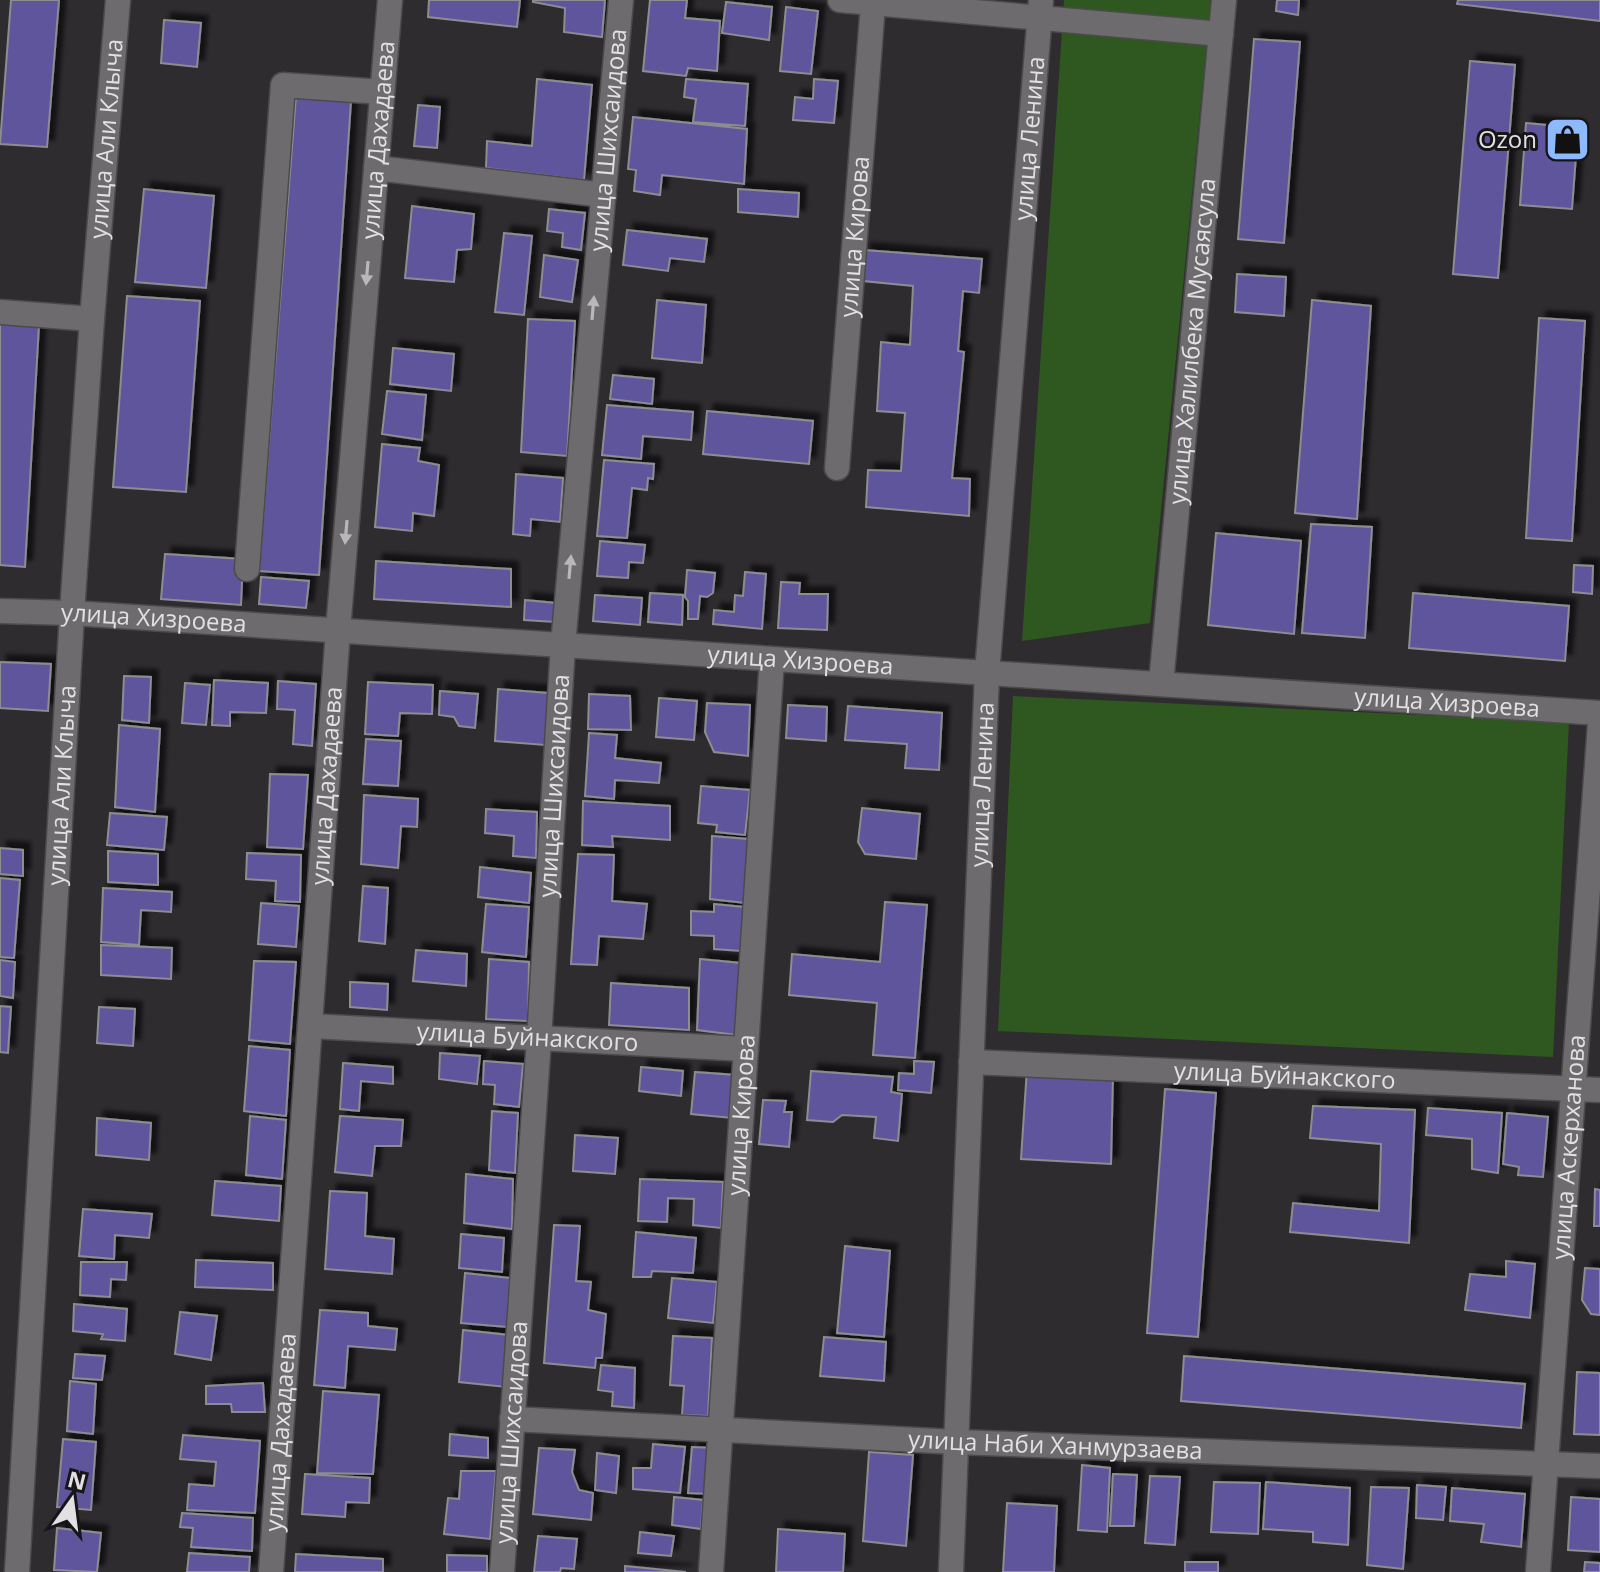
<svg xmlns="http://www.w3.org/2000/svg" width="1600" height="1572" viewBox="0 0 1600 1572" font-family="'Open Sans',sans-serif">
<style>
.green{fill:#2e5820}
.building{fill:#5e559d;stroke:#8d8c91;stroke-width:2;filter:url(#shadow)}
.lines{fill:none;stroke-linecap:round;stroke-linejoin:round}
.street-casing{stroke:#4d4a4d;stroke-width:27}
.street{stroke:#6e6b6e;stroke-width:24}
.oneway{fill:#b9b7ba}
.labels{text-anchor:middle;stroke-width:6;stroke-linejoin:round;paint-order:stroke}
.street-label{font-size:24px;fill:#e2e0e3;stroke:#171517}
.poi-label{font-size:24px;fill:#e2e0e3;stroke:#171517;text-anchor:end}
</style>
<defs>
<filter id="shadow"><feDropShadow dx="7" dy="-7" stdDeviation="2" flood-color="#0009"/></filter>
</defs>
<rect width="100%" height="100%" fill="#2f2c30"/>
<path class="green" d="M1064 0H1211L1150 623 1022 641Z
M1013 696 1569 722 1553 1057 998 1031Z"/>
<path class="building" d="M11 0H59L47 147 0 144Z
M429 0H520L517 27 428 17Z
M533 0H605L602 37 564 32 565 8 533 2Z
M650 0H687L685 18 720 21 717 71 688 68 686 76 643 71Z
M1277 0H1299L1298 15 1276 11Z
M1458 0H1600V21L1457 4Z
M726 2 772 7 769 40 722 33Z
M786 7 818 11 811 74 780 71Z
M164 20 201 23 197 67 161 63Z
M1254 39 1300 42 1284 243 1238 239Z
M1470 61 1515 65 1498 278 1453 274Z
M537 79 592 85 584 180 486 168 487 141 532 146Z
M686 79 748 84 745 126 693 122 696 99 684 97Z
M814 79 838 81 834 123 793 120 795 97 813 99Z
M296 96 351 101 319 575 259 571Z
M418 105 440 107 437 148 414 146Z
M633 117 747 129 744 184 662 175 660 195 634 191 636 170 628 169Z
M1526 123 1578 128 1572 209 1520 205Z
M144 189 214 196 206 288 135 282Z
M738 189 799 193 798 217 738 212Z
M412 206 474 214 471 249 457 250 454 282 405 278Z
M549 209 585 213 581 250 562 247 563 233 547 231Z
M627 230 707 239 704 262 670 258 668 271 623 265Z
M504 233 532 236 524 315 495 312Z
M864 250 982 259 979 293 963 291 958 351 964 352 952 478 970 479 969 516 866 507 868 470 901 471 905 413 877 411 881 342 910 345 913 286 863 281Z
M544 255 578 260 572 302 540 297Z
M1237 274 1286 277 1284 316 1235 312Z
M127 296 200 301 186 492 113 487Z
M657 300 706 305 702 363 652 358Z
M1312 300 1371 306 1357 519 1295 513Z
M1539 318 1585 321 1572 541 1526 538Z
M528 319 575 321 567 456 521 452Z
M0 322 39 325 25 567 0 565Z
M393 348 454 354 451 391 390 384Z
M613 375 654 379 652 404 610 399Z
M387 391 426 395 422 440 382 434Z
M607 405 693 412 691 440 643 436 641 459 602 455Z
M707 411 813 421 809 464 703 454Z
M382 444 420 448 418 461 439 465 434 516 413 513 412 531 375 527Z
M604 460 654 464 653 479 648 478 647 490 632 488 627 538 597 536Z
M516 474 563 478 560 522 531 519 530 536 513 534Z
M1311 524 1372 527 1365 638 1302 633Z
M1216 533 1301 541 1294 634 1208 625Z
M600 541 645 545 643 563 629 562 628 578 597 576Z
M165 554 243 559 241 605 161 599Z
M376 561 511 569V607L374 599Z
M1574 565 1593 566 1592 594 1573 592Z
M687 570 715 573 713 593 707 597 700 596 698 619H688V601L685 597Z
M745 572 766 574 762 629 713 624 714 610 734 612 735 595 743 596Z
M261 577 309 581 306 608 259 604Z
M781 582 800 583 799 594H828L827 630 778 628Z
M650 593 683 595 682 625 648 622Z
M1413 593 1569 606 1565 661 1409 648Z
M595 595 642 598 640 625 593 621Z
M525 600 556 603 555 622 524 620Z
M0 662 51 664 48 711 0 708Z
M124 676 151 677 149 723 122 720Z
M214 680 268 683 266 713 230 712V726L212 725Z
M278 681 316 684 312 746 293 744 295 710 277 709Z
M368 682 433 685 432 714 400 713 398 736 365 734Z
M185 683 210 685 206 725 182 723Z
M498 689 548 693 545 745 495 741Z
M440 691 478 694 475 728 459 726 454 717 439 715Z
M589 694 630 696 631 730 588 729Z
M659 698 697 701 694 740 656 737Z
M707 703 750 705 748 756 714 752 705 732Z
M788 705 827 707 826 741 786 738Z
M848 706 942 713 939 770 905 768 907 744 845 740Z
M119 725 160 729 155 812 115 807Z
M589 733 617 735 615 758 661 763 659 783 615 780 614 799 585 796Z
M366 739 401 741 398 786 363 784Z
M270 774 308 775 303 849 267 847Z
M701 786 750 790 745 835 716 832 717 825 698 823Z
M364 795 418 799 417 827 401 826 398 868 361 864Z
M583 801 670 806V840L612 836 613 847 582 845Z
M862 808 920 814 916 859 865 854 858 842Z
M486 809 537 812 536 858 513 856 514 836 485 833Z
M110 813 167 817 164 850 107 845Z
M712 836 748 839 745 903 710 899Z
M0 848 23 850V876L0 874Z
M108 851 158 854V885L108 882Z
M247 853 301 855 300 902 275 901 276 881 246 879Z
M578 854 614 855 612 901 647 904 643 939 599 936 597 965 571 964Z
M480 867 531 873 529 903 478 897Z
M0 878 20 880 14 958 0 957Z
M363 886 388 888 385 944 359 941Z
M103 888 172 892 171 912 141 910 139 945 101 942Z
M885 902 927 905 915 1058 873 1055 877 1003 789 995 792 954 880 962Z
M261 903 299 906 296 947 258 944Z
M486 904 529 907 526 957 482 952Z
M714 904 744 907 741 951 714 949V936L691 935V911L714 912Z
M101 945 172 948 171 979 101 975Z
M416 950 467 954 466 986 413 981Z
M489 959 529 962 528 1021 486 1019Z
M700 959 741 963 737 1035 697 1030Z
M0 960 15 962 13 998 0 996Z
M254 961 296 962 290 1044 249 1040Z
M350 982 388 984 387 1010 350 1007Z
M611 983 689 988V1030L609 1025Z
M0 1006 11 1007 8 1053 0 1052Z
M99 1007 135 1009 133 1046 97 1043Z
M249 1046 290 1050 286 1116 244 1111Z
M440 1053 480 1056 477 1084 439 1079Z
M484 1061 523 1064 519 1107 494 1104 495 1085 483 1084Z
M914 1061 934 1062 931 1093 898 1090 899 1073 914 1074Z
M343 1063 393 1067V1084L361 1081 359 1111 340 1109Z
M641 1067 683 1071 681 1096 639 1091Z
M1027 1068 1113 1074 1111 1164 1021 1159Z
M811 1071 893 1077 891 1092 902 1094 898 1141 874 1138 876 1117 842 1115 833 1122 807 1120Z
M695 1072 736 1075 732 1118 691 1114Z
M1165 1089 1216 1093 1198 1337 1147 1333Z
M763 1100 786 1101 784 1112H792L789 1147 759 1144Z
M1313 1106 1415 1110 1409 1243 1290 1232 1293 1203 1379 1211 1381 1144 1310 1138Z
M1428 1108 1502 1113 1498 1173 1472 1169V1139L1426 1135Z
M492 1111 518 1113 515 1173 489 1170Z
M1507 1113 1548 1117 1543 1177 1518 1175 1519 1167 1503 1164Z
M250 1116 286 1120 282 1179 246 1175Z
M340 1116 403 1120 401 1146H375L372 1176 335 1172Z
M97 1118 151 1123 149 1160 96 1155Z
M575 1135 618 1138 615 1174 573 1171Z
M466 1174 513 1179 512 1229 464 1223Z
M640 1179 723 1182 721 1228 693 1225 694 1199 668 1198 667 1222 638 1221Z
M215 1181 281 1186 279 1221 212 1215Z
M1595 1189 1600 1190V1226H1594Z
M330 1191 367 1193 365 1236 394 1239 392 1274 325 1269Z
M83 1209 152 1214 149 1238 115 1235 114 1259 79 1256Z
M554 1225 580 1226 576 1281 591 1282 588 1310 606 1314 602 1358H596L595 1368 544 1363Z
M636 1232 696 1238 693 1273 652 1271 651 1277H633Z
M461 1234 504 1238 502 1272 459 1268Z
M845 1246 890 1251 884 1337 837 1333Z
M196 1260 273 1263V1290L195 1287Z
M1506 1261 1535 1264 1530 1318 1465 1310 1470 1274 1506 1277Z
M81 1262H127L126 1280 111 1279 110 1297 80 1295Z
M1585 1268 1600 1269V1315L1591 1314 1582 1300Z
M465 1273 510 1278 507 1327 461 1323Z
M672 1278 717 1282 713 1323 668 1318Z
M74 1304 127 1309 125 1341 101 1339 103 1334 73 1331Z
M320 1310 368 1313V1326L397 1329 395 1350 348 1346 345 1388 314 1385Z
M180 1312 217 1316 211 1360 175 1354Z
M463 1330 509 1335 506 1387 459 1382Z
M673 1336 712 1338 708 1416 682 1415 684 1386 670 1385Z
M824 1337 886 1342 884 1381 820 1376Z
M75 1354 105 1356 102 1380 73 1378Z
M1184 1356 1525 1384 1521 1428 1181 1401Z
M601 1365 635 1368 634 1408 612 1406 613 1392 598 1390Z
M1577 1372 1600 1373V1435L1574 1434Z
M70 1381 96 1384 93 1434 67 1431Z
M263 1383 265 1412H232L231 1404H206V1386Z
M323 1391 379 1395 373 1474 317 1473Z
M450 1434 488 1438V1458L449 1455Z
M183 1435 260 1441 255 1513 187 1510 189 1484 214 1486 216 1462 180 1459Z
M63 1439 96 1442 91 1510 57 1507Z
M653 1444 685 1447 680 1493 633 1489V1468H651Z
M692 1447 714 1448 711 1494 688 1493Z
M539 1448 575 1450 572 1472 579 1490 593 1493 591 1520 533 1514Z
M869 1452 913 1455 906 1546 863 1541Z
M597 1453 619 1456 616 1493 595 1490Z
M1082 1465 1110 1468 1107 1532 1078 1530Z
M461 1471H496L490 1539 444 1534 448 1498 459 1499Z
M305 1474 370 1478 369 1503 346 1502 345 1517 302 1514Z
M1113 1474 1137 1475 1134 1526H1110Z
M1150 1476 1180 1477 1175 1545 1145 1543Z
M1214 1482 1260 1483 1258 1534 1211 1532Z
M1266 1482 1350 1488 1348 1545 1313 1542V1532L1263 1529Z
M1417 1485 1446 1487 1443 1520 1416 1518Z
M1371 1487 1409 1488 1403 1569 1367 1565Z
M1452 1488 1525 1494 1521 1547 1481 1542 1484 1524 1450 1521Z
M674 1497 703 1500 701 1529 672 1525Z
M1571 1497 1600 1499V1552L1568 1550Z
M1007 1503 1057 1506 1054 1572H1003Z
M182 1513 253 1518 252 1551 191 1547 193 1528 180 1527Z
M57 1528 101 1533 97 1572 54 1570Z
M778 1529 845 1534 843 1572H776Z
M640 1532 674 1536 671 1556 638 1553Z
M538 1536 577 1539 574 1569 561 1568 560 1572H534Z
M189 1553 250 1557 249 1572H187Z
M296 1554 383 1559V1572H295Z
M447 1555 487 1556V1572H447Z
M1185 1562H1218V1572H1185Z
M1585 1562 1600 1563V1572H1584Z
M625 1566 686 1572H625Z"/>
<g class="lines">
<defs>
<g id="street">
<path d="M840 0 1221 34"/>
<path d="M376 168 604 195"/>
<path d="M0 312 92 319"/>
<path id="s1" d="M837 468 873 4"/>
<path d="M247 569 283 85 382 92"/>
<path id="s2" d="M0 611 72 613 1600 713"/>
<path id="s3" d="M1161 684 1224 0"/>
<path id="s4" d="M310 1026 746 1049"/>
<path id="s5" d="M971 1062 1600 1090"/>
<path id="s6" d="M512 1419 956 1442 1600 1466"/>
<path id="s7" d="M17 1572 72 613 92 319 118 0"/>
<path id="s8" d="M271 1572 338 630 390 0"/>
<path id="s9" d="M502 1572 539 1039 563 645 621 0"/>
<path id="s10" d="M711 1572 772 659"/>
<path id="s11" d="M951 1572 987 673 1041 0"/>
<path id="s12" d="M1538 1572 1600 724"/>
</g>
</defs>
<use href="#street" class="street-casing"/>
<use href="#street" class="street"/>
</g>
<defs><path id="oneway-solid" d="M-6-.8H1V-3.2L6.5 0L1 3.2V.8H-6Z" transform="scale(2)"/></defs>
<g class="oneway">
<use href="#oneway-solid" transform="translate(367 273) rotate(95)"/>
<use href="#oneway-solid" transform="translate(593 308) rotate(-85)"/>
<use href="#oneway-solid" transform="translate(346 532) rotate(95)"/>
<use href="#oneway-solid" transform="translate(570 567) rotate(-85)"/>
</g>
<defs>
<symbol id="shop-square" viewBox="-11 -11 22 22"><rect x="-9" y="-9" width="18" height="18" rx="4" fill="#8eb9fc" stroke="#171517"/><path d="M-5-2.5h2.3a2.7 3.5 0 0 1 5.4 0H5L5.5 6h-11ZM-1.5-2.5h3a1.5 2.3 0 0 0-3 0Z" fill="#111"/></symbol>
</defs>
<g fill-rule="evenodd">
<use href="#shop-square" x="1542" y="114" width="51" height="51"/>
</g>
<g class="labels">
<g class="street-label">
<text dy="8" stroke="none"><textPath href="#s7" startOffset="1436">улица Али Клыча</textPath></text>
<text dy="8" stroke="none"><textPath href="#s11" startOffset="1436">улица Ленина</textPath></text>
<text dy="8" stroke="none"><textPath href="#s8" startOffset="1436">улица Дахадаева</textPath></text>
<text dy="8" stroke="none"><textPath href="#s9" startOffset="1436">улица Шихсаидова</textPath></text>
<text dy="8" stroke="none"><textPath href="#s1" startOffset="232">улица Кирова</textPath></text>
<text dy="8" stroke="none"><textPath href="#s3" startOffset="344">улица Халилбека Мусаясула</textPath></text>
<text dy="8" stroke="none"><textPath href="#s2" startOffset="154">улица Хизроева</textPath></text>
<text dy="8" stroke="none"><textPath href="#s2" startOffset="802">улица Хизроева</textPath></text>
<text dy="8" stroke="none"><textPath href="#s2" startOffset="1450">улица Хизроева</textPath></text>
<text dy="8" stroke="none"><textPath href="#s9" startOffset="788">улица Шихсаидова</textPath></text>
<text dy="8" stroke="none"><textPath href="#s11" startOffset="788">улица Ленина</textPath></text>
<text dy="8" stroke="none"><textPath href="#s7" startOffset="788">улица Али Клыча</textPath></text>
<text dy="8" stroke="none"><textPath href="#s8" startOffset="788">улица Дахадаева</textPath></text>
<text dy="8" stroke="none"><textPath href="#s4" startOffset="218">улица Буйнакского</textPath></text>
<text dy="8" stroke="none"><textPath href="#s5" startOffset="314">улица Буйнакского</textPath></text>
<text dy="8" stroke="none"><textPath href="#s10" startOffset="458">улица Кирова</textPath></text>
<text dy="8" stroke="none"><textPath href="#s12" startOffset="426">улица Аскерханова</textPath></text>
<text dy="8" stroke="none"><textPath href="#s8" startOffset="140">улица Дахадаева</textPath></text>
<text dy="8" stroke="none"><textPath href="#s9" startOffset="140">улица Шихсаидова</textPath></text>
<text dy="8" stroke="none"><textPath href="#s6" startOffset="544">улица Наби Ханмурзаева</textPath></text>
</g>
<g class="poi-label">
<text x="1537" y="148">Ozon</text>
</g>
</g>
<g transform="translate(72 1500) rotate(14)" stroke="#171517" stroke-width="6" paint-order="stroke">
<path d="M0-6L14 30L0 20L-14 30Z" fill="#e2e0e3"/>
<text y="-12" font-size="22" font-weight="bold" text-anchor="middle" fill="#e2e0e3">N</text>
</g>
</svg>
